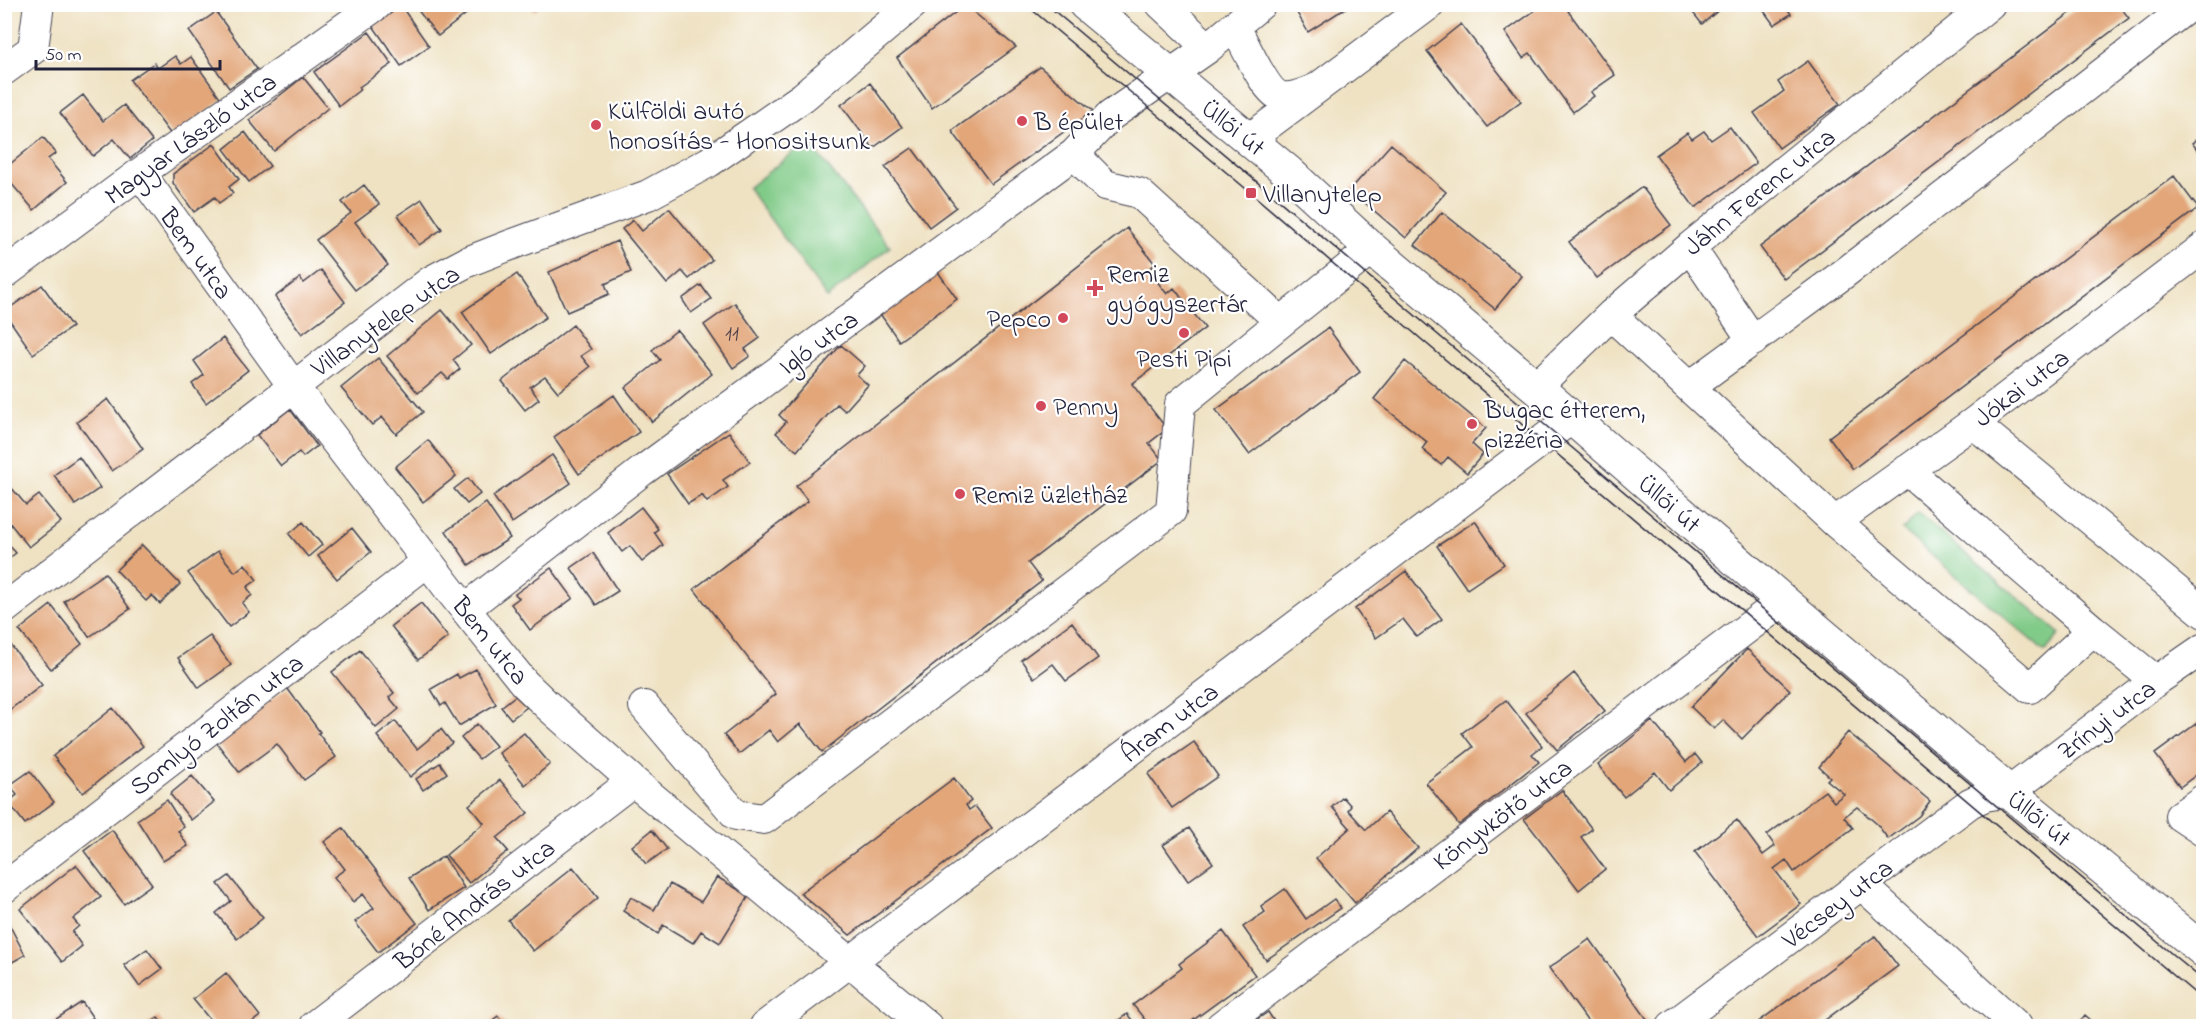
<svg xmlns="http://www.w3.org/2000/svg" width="2208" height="1031" viewBox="0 0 2208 1031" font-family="'Indie Flower',sans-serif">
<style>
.green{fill:#81cb88;stroke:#527662;stroke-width:1.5}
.building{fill:#e2a679}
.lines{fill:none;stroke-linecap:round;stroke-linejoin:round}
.minor-casing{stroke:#413f4f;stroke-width:32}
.major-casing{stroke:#413f4f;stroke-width:35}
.minor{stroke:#fff;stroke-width:30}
.major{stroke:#fff;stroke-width:33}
.tram{stroke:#22223b;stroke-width:1.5}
.poi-dot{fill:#d1495b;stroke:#fff;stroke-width:2}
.labels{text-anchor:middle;stroke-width:4.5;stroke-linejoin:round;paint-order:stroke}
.number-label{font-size:22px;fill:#52434a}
.poi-label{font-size:26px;fill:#22223b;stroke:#fff;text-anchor:start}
.street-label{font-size:26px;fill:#22223b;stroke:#fff}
</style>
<rect width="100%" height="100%" fill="#fff"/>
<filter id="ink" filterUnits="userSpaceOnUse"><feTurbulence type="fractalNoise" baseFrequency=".0167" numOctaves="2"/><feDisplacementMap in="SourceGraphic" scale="12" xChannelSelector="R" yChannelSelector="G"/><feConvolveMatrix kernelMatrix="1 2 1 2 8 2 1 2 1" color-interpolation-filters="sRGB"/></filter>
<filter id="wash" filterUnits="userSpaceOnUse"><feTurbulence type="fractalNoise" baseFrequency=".008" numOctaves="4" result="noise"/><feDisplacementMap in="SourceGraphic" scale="24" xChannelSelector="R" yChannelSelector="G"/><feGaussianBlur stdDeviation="1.35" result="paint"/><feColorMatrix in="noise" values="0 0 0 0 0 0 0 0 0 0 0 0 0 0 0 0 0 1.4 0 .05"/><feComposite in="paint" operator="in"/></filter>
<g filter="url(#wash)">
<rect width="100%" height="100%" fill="#efe2c3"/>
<path class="green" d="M808 141 890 247 827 298 748 188Z
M1918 513 2060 634 2045 652 1902 530Z"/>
<g id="blocks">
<path class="building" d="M413 4H479L438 36Z
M530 4H543L534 11Z
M1292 4H1352L1308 32Z
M1544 4H1570L1573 8 1568 11 1615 75 1591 92 1594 96 1573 112 1530 53 1523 58 1505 32Z
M1686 4H1726L1702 24Z
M1759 4H1784L1791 14 1774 25Z
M965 5 1016 47 932 108 897 58Z
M2081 5H2119L2129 18 1784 279 1760 247Z
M401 6 429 46 401 66 373 26Z
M216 12 257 69 229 88 189 31Z
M1461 24 1521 101 1487 127 1427 51Z
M369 32 392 64 359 87 361 89 339 106 314 72Z
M175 56 181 64 191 57 222 100 172 136 130 80 154 63 158 68Z
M1808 61 1840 104 1779 148 1754 113 1784 91 1778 82Z
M1040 67 1093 111 991 184 952 131Z
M303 77 328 108 274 151 249 120Z
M870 83 902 127 873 148 841 105Z
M83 95 103 121 124 105 152 141 130 159 114 139 93 156 60 113Z
M1730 127 1756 163 1695 208 1656 155 1687 133 1692 139 1704 131 1711 140Z
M245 132 270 166 249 182 224 149Z
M2204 134V158L2192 143Z
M43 137 56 153 48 159 67 182 34 210 4 175V169Z
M214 144 239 179 229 187 233 193 219 203 215 197 194 212 173 183V174Z
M1391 144 1446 192 1406 238 1350 190Z
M912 148 956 207 929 227 885 167Z
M2174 176 2198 208 1853 469 1829 437Z
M364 185 379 204 355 222 388 265 355 290 316 240 351 213 342 202Z
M1642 187 1671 225 1597 278 1569 242Z
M422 199 442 229 419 245 398 215Z
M669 208 712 260 689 279 682 271 667 284 622 229 633 220 642 231Z
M1442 212 1522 276 1495 309 1415 245Z
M1127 228 1155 264 1148 270 1167 294 1174 288 1205 328 1132 384 1167 429 1149 443 1162 460 1028 563 1042 581 822 752 800 724 778 742 769 730 739 754 724 735 776 694 694 589 808 501 796 486Z
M617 241 631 272 605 284 609 294 567 312 549 272Z
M936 269 957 299 899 341 878 311Z
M321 270 345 302 302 334 275 297 300 278 304 283Z
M517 274 546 317 491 354 462 312Z
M42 285 72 327 33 354 4 312Z
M701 285 711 299 691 313 682 299Z
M735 303 760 338 745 349 750 356 733 368 704 325Z
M442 310 471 345 453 360 460 369 448 379 442 373 418 393 387 356Z
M573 325 591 349 581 356 590 367 558 392 545 376 530 387 539 399 525 410 502 381Z
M1328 328 1360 372 1249 454 1216 410Z
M677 330 712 374 652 422 625 388 660 360 652 350Z
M223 338 248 370 206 403 192 384 204 375 194 361Z
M841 345 865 366 857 375 868 385 845 411 837 404 797 451 776 433 786 422 779 415Z
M378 358 423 412 396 434 382 417 372 425 341 388Z
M1405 361 1486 428 1472 444 1483 454 1467 473 1448 457 1441 465 1422 449 1427 442 1374 399Z
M614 395 639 432 579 474 554 437Z
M108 399 143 449 112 471 77 422Z
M290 409 317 446 303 457 299 452 281 466 257 435Z
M729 432 750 462 723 480 728 487 707 502 702 495 688 504 667 474Z
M428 440 456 476 423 502 395 467Z
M552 455 571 483 512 523 493 496Z
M79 457 100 488 75 505 54 475Z
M468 478 480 494 467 504 454 489Z
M10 486 26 505 39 495 61 522 29 547 4 516V490Z
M486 503 510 538 469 565 446 531Z
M641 507 658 529 654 532 663 545 642 562 630 546 622 552 608 533Z
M1475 521 1504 564 1467 589 1437 546Z
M303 522 322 545 308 557 289 534Z
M352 528 371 552 337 579 318 556Z
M4 539 16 553 4 562Z
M142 545 180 584 160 604 152 595 146 601 116 570Z
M218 551 235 572 245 564 257 580 247 587 252 595 242 603 249 612 229 627 188 573Z
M593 553 618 591 596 605 571 568Z
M551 568 573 598 530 630 511 604 519 598 515 594Z
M1406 571 1442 619 1417 637 1403 619 1376 638 1355 609Z
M105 573 130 609 89 637 64 601Z
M421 603 448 637 418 660 391 626Z
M51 605 82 644 51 669 19 630Z
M1072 622 1098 658 1066 681 1053 664 1034 678 1021 660Z
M210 636 231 665 199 688 178 658Z
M6 639 42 685 4 714V641Z
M1747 649 1790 690 1742 739 1723 720 1714 729 1691 707Z
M360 650 394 693 389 697 399 709 376 728 332 672Z
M476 669 496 704 459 726 445 703 441 706 431 689 457 674 459 678Z
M1574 673 1605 711 1557 750 1526 713Z
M287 688 320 732 318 733 336 757 304 780 277 744 239 772 216 742Z
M515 696 527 707 511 719 501 707Z
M1506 700 1542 746 1532 754 1539 762 1459 825 1426 783 1473 747 1462 733Z
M113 708 143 746 83 793 53 756Z
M2204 718V769L2180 787 2155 754Z
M395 721 417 749 441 729 452 743 410 777 377 736Z
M1652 721 1686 762 1695 754 1702 763 1669 790 1655 772 1624 797 1598 765Z
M477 724 496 746 479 759 461 738Z
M1848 732 1930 801 1919 816 1888 839 1877 824 1857 807 1844 817 1853 828 1794 872 1786 860 1774 869 1801 904 1758 936 1695 852 1737 820 1763 855 1775 846 1767 835 1825 791 1834 802 1844 794 1827 780 1830 777 1819 767Z
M524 733 550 764 525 785 499 753Z
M1194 742 1218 776 1172 808 1148 774Z
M440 763 447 773 423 790 416 779Z
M30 771 54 802 25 824 8 802 17 795 10 785Z
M192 776 214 802 191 820 170 794Z
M954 778 971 801 966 805 969 810 975 806 992 828 850 935 800 893Z
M500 780 528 813 497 838 508 851 469 883 446 855 484 823 469 805Z
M1562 790 1592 829 1581 837 1605 869 1579 890 1524 819Z
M1343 797 1351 806 1348 810 1366 830 1386 812 1418 848 1355 903 1316 858 1350 828 1332 807Z
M167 800 184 827 178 831 188 846 163 861 137 820Z
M343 828 417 923 378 952 355 922 374 908 363 894 353 902 334 877 345 869 324 842Z
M1189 828 1213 863 1188 881 1163 845Z
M112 830 152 884 124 904 84 851Z
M652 830 667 849 646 864 632 846Z
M444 856 464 888 429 910 409 878Z
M76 865 101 897 73 919 79 926 72 932 82 946 62 962 20 909Z
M573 867 598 898 533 951 508 920Z
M229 876 263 918 237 939 216 913 231 901 218 884Z
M717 877 749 896 720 943 701 931 693 943 663 925 658 934 623 911 631 897 654 910 670 884 701 902Z
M1285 889 1306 919 1334 899 1341 908 1266 960 1243 927 1265 912 1261 906Z
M10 926 25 955 7 965 4 961V929Z
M1223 931 1255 975 1185 1026H1150L1133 1005 1182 968 1179 964Z
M1875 936 1898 966 1817 1026H1753Z
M1590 939 1652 1026H1591L1549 968Z
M147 949 162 969 139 986 124 965Z
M226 973 260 1016 247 1026H215L193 999Z
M82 1002 93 1018 80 1026H52L50 1023Z
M1268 1012 1277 1026H1247Z
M1127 1014 1137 1026H1111Z
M2085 1015 2098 1026H2076Z
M498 1016 507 1026H485Z
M158 1017 165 1026H144Z"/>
</g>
</g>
<g filter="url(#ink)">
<use href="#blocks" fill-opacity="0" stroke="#413f4f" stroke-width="1.5"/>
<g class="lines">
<defs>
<path id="minor" d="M1161 4 1208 48
M1235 27C1244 42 1265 93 1282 97 1293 99 1305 93 1315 89
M4 70 33 49 39 4
M1249 139 1430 4
M1074 154 1105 185 1139 193 1281 322 1372 249
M140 173 293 386 452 593 524 683 548 706 633 781 927 1026
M1690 247 1753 341
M4 274 140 173 378 4
M1611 315 1835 522 2030 688 2093 630
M1536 387 1611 315 1690 247 1990 4
M1689 387 1846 272 2192 4
M1973 423 2204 613
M1907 470 2093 630 2156 681
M1835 522 1973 423 2204 247
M4 609 431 281 467 262 513 244 648 195 709 162 803 97 913 4
M465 609 642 471 1074 154 1110 116 1208 48 1261 4
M644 706 736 815 764 819 1171 511 1180 404 1281 322
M2204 799 2180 816 2204 832
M1862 885 2017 1026
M4 888 428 561
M314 1026 633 781
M765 1026 1572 418
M1221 1026 1783 601
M1672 1026 1970 803 1985 796 2009 792 2156 681 2204 648"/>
<path id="major" d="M1085 4 1287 171 1372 249 1536 387 1783 601 2009 792 2204 951"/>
</defs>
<use href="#minor" class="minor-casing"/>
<use href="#major" class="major-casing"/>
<use href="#minor" class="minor"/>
<use href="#major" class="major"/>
<path class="tram" d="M1025 4 1251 193 1421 339 2204 1001
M1046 4 2204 981"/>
</g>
</g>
<g class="poi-dot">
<circle cx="1022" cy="121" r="6"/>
<circle cx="596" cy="125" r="6"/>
<rect x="1245" y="187" width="12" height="12" rx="3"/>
<path d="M1092 279h6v6h6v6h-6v6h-6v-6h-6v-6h6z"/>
<circle cx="1063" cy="318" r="6"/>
<circle cx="1184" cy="333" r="6"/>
<circle cx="1041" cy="406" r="6"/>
<circle cx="1472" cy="424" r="6"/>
<circle cx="960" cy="494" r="6"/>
</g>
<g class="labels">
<g class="number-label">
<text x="732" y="340">11</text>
</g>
<g class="poi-label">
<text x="608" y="119">Külföldi autó<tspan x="608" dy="30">honosítás - Honositsunk</tspan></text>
<text x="1034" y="130">B épület</text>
<text x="1263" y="202">Villanytelep</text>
<text x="1107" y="282">Remiz<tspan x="1107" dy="30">gyógyszertár</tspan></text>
<text x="1051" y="327" text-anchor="end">Pepco</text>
<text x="1184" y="367" text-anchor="middle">Pesti Pipi</text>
<text x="1053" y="415">Penny</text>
<text x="1484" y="418">Bugac étterem,<tspan x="1484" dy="30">pizzéria</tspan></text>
<text x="972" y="503">Remiz üzletház</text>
</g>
<g class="street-label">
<text transform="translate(1234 127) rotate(39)" y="9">Üllői út</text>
<text transform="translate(190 138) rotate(-36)" y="9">Magyar László utca</text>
<text transform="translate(1759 191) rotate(-39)" y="9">Jáhn Ferenc utca</text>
<text transform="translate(197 253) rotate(54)" y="9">Bem utca</text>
<text transform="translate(385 320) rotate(-35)" y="9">Villanytelep utca</text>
<text transform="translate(818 342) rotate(-36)" y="9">Igló utca</text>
<text transform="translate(2021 387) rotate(-37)" y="9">Jókai utca</text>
<text transform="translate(1670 503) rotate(41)" y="9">Üllői út</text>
<text transform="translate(491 640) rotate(51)" y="9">Bem utca</text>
<text transform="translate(2106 719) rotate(-37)" y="9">Zrínyi utca</text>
<text transform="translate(1169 722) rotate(-37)" y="9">Áram utca</text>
<text transform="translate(216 724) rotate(-38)" y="9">Somlyó Zoltán utca</text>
<text transform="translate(1502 814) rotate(-37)" y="9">Könyvkötő utca</text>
<text transform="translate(2040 818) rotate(39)" y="9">Üllői út</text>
<text transform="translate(1837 903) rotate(-37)" y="9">Vécsey utca</text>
<text transform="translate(474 904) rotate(-38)" y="9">Bóné András utca</text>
</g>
</g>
<rect width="2208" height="1031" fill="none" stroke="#fff" stroke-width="24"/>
<path d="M36 60v9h184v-9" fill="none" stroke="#22223b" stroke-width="3"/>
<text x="45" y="60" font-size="18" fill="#22223b" stroke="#ffffff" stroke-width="4.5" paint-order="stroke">50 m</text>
</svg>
